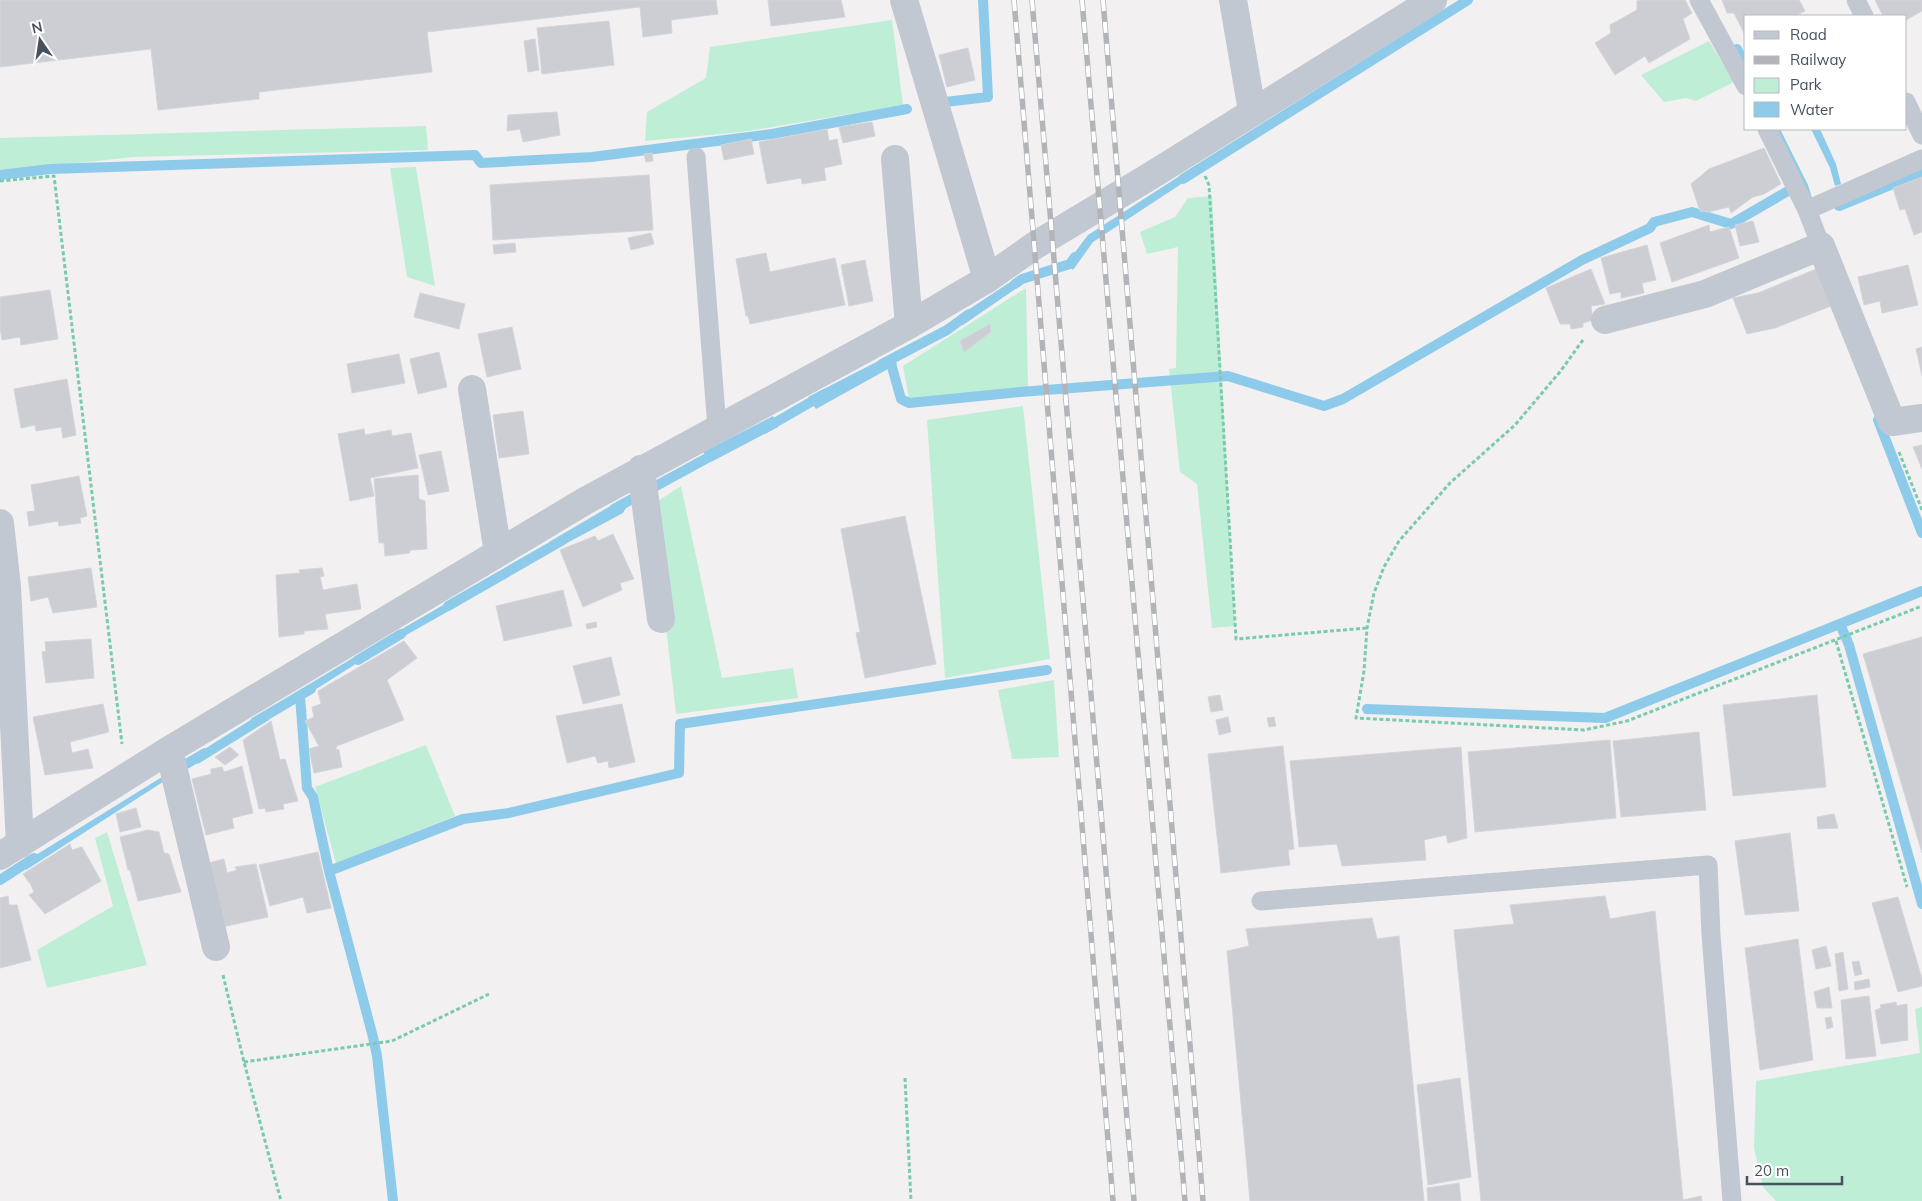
<svg xmlns="http://www.w3.org/2000/svg" width="1922" height="1201" viewBox="0 0 1922 1201" font-family="Mulish,sans-serif">
<style>
.green{fill:#bfeed7}
.water{fill:#8ecbea}
.lines{fill:none;stroke-linecap:round;stroke-linejoin:round}
.stream{stroke:#8ecbea;stroke-width:10}
.building{fill:#cdced4;stroke:#d4d5db}
.path{stroke:#78cbad;stroke-width:3;stroke-dasharray:4 2.5;stroke-linecap:butt}
.service{stroke:#c1c8d1;stroke-width:19}
.minor{stroke:#c1c8d1;stroke-width:28}
.rail-casing{stroke:#b2b4ba;stroke-width:5.5}
.rail{stroke:#fff;stroke-width:4;stroke-dasharray:11;stroke-linecap:butt}
</style>
<rect width="100%" height="100%" fill="#f2f0f0"/>
<path class="green" d="M892 20 903 105 742 132 645 141 647 112 706 78 710 47Z
M1709 41 1734 82 1696 101 1686 98 1664 102 1641 75Z
M426 126 428 150 133 157 0 172V138Z
M416 167 435 286 407 277 390 168Z
M1212 196 1235 626 1212 628 1197 484 1180 472 1169 369 1176 368 1178 247 1147 254 1140 232 1175 217 1188 198Z
M1026 288 1028 387 909 399 903 366Z
M1023 406 1050 659 945 678 927 420Z
M681 486 722 678 793 668 798 698 676 714 652 505Z
M1054 680 1059 757 1012 759 998 690Z
M426 745 455 816 336 863 315 787Z
M107 832 147 965 47 988 37 950 113 906 95 838Z
M1922 1007V1201H1776L1763 1187 1754 1148 1756 1081 1920 1053 1915 1009Z"/>
<path class="water" d="M1774 129H1780L1808 185 1813 201H1811Z
M1811 129H1820L1836 164 1841 184 1835 186 1830 168Z
M1192 168 1195 175 1093 242 1073 270 1066 264 1088 235Z
M1022 274 1027 281 963 325 956 318Z
M892 354 897 364 816 409 808 397Z
M773 416 778 427 711 462 703 452Z
M624 498 626 508 623 513 554 550 549 542Z
M457 597 463 603 392 643 388 637Z
M366 650 370 655 302 698 298 691Z
M263 712 269 720 198 764 192 757Z
M162 777 166 780 26 870 23 863Z"/>
<g class="lines">
<path class="stream" d="M1737 49 1746 66
M945 102 988 97 983 0
M0 175 50 169 475 155 481 163 592 157 772 134 907 109
M1183 179 1468 0
M1839 206 1922 172
M1015 284 1022 279 1070 264 1075 257
M890 360 901 399 909 403 1020 392 1228 376 1324 406 1343 399 1582 260 1650 228 1654 222 1692 212 1731 224 1788 191
M882 364 947 330 969 314
M1878 420 1922 533
M764 429 823 395
M614 509 720 451
M448 606 563 540
M1840 624 1849 645 1922 904
M358 660 401 634
M300 696 307 788 313 797 329 871 373 1037 377 1056 393 1201
M1367 709 1605 718 1922 591
M255 722 311 689
M176 770 205 753
M329 871 463 819 509 813 679 773 680 724 1047 670
M0 880 34 858"/>
</g>
<path class="building" d="M0 0H716L718 14 671 20 672 33 643 37 640 7 427 32 432 72 259 92V99L158 110 151 49 0 67Z
M768 0H841L845 17 771 26Z
M1640 0H1685L1692 13 1683 19 1690 39 1649 63 1645 56 1615 75 1595 43 1611 33 1610 25 1637 10V1Z
M1722 0H1799L1805 11 1795 16H1746V37L1734 13H1727Z
M1875 0H1922V11L1906 20V16H1883Z
M609 21 614 65 542 74 537 28Z
M535 39 539 70 528 72 524 41Z
M968 48 975 80 947 87 939 55Z
M557 112 560 135 523 142 520 129 507 131 508 115Z
M872 122 875 136 843 143 839 127Z
M827 129 829 141 837 139 842 164 824 168 826 180 802 184 801 178 767 184 759 142Z
M751 139 754 154 724 160 721 145Z
M1764 148 1781 184 1764 194 1753 197 1731 213 1729 207 1708 212 1700 211 1691 184 1709 169Z
M652 153 653 161 646 162 644 154Z
M649 175 653 230 493 240 490 185Z
M1922 177V232L1914 235 1905 209 1900 210 1893 188Z
M1753 221 1759 242 1740 246 1735 225Z
M1709 225 1710 232 1729 227 1739 258 1672 282 1660 243Z
M651 233 654 244 631 250 628 238Z
M515 243 516 252 494 254 493 245Z
M1647 245 1656 280 1642 283 1644 293 1621 298V292L1610 294 1601 258Z
M766 253 770 272 835 258 845 305 750 324 748 316H746L736 259Z
M865 260 873 301 849 306 841 265Z
M1908 265 1918 305 1882 313 1880 301 1864 305 1858 277Z
M1591 269 1605 304 1591 306 1593 320 1583 323V327L1571 329 1570 324H1560L1546 288Z
M1816 269 1831 306 1775 328 1747 334 1733 298 1758 293Z
M50 290 58 339 21 345 20 337 2 340 0 327V297Z
M420 293 465 304 459 329 414 317Z
M990 324 991 332 964 352 960 341Z
M512 327 521 369 487 377 478 334Z
M1922 347V376L1916 349Z
M439 352 447 387 418 394 410 359Z
M399 354 405 383 352 393 347 364Z
M67 379 76 435 63 438 61 427 36 431 35 425 21 428 14 389Z
M523 411 529 454 499 458 493 415Z
M364 429 365 435 391 430 392 436 411 433 418 468 370 478 374 496 350 501 338 434Z
M1922 445V469L1913 447Z
M441 451 449 491 428 495 419 455Z
M418 475 419 499 425 501 427 549 411 550 409 553 385 556 384 543H379L374 479Z
M79 476 87 516 80 518 81 523 59 526 58 521 29 526 27 512 35 511 31 485Z
M905 516 936 664 865 678 856 633 860 632 841 529Z
M613 534 634 579 620 583 622 590 583 607 560 550 595 536 598 541Z
M91 568 97 607 53 613 48 597 31 601 28 577Z
M322 568 324 576 320 577 323 590 357 584 361 609 325 614 328 629 304 631V634L279 637 276 575 300 573 299 570Z
M563 590 572 626 504 641 496 606Z
M596 622 597 627 587 629 586 624Z
M1922 637V853L1863 654Z
M91 639 94 678 46 683 42 652 46 651 45 642Z
M404 641 417 658 387 680 404 720 337 746 336 749 339 750 342 767 314 773 309 749 319 746 305 721 314 717 312 707 321 704 318 691Z
M611 657 620 695 583 704 573 666Z
M1220 695 1223 710 1211 712 1208 697Z
M1817 695 1826 787 1733 796 1723 705Z
M103 704 109 732 70 742 72 753 88 749 93 768 45 775 33 717Z
M622 704 635 762 609 768 608 761 598 763 595 756 567 763 556 716Z
M1228 717 1231 732 1219 735 1216 720Z
M1274 717 1276 726 1269 727 1267 718Z
M271 721 280 760 285 759 298 801 283 804 284 809 266 812 265 808 259 809 243 740Z
M1699 732 1706 810 1621 817 1613 741Z
M1610 740 1616 818 1475 832 1468 752Z
M1283 746 1294 849 1288 850 1290 865 1221 873 1208 754Z
M230 747 239 755 225 765 215 757Z
M1461 747 1467 838 1448 843 1446 835 1424 840 1426 860 1342 866 1337 844 1299 847 1290 761Z
M242 766 253 813 232 818 234 828 206 835 192 779 211 774V769L222 767 224 772Z
M136 808 141 827 120 832 116 814Z
M1834 814 1838 828 1818 829 1817 817Z
M148 830 159 832 164 853 169 854 181 892 138 901 130 870H128L120 837Z
M1790 833 1799 911 1745 915 1735 841Z
M70 844 72 850 82 847 101 881 45 914 29 895 34 892 31 885 23 874Z
M318 852 331 908 307 913 303 897 270 906 259 865Z
M224 859 227 873 237 870 235 867 256 864 268 917 222 927 205 864Z
M8 896 9 905H17L31 960 0 968V898Z
M1605 896 1610 919 1655 911 1683 1200 1701 1196 1702 1201H1481L1454 930 1514 924 1510 905Z
M1898 897 1922 979V986L1898 992 1872 903Z
M1372 918 1377 939 1399 936 1424 1201H1250L1227 951 1249 946 1246 929Z
M1798 939 1813 1060 1760 1070 1745 948Z
M1826 946 1831 966 1816 969 1812 950Z
M1843 952 1848 989 1839 991 1835 954Z
M1859 961 1862 974 1855 976 1852 962Z
M1869 979 1870 987 1855 990 1854 982Z
M1829 987 1832 1008H1817L1814 992Z
M1869 996 1876 1056 1846 1059 1841 1000Z
M1896 1002 1897 1006 1907 1004 1908 1040 1881 1044 1875 1010 1881 1008 1880 1005Z
M1831 1017 1833 1027 1827 1029 1825 1018Z
M1460 1078 1471 1177 1428 1185 1417 1085Z
M1459 1183 1461 1201H1428L1427 1188Z"/>
<g class="lines">
<path class="path" d="M1205 176 1209 185 1236 639 1367 628
M0 181 54 176 122 744
M1583 340 1559 373 1515 425 1450 483 1399 541 1384 567 1374 593 1367 628 1364 671 1356 718 1584 730 1627 721 1922 606
M1899 452 1922 510
M1836 641 1907 887
M223 975 244 1062 281 1201
M244 1062 392 1041 489 994
M905 1078 911 1201"/>
<path class="service" d="M1699 0 1746 86
M1856 0 1864 16
M1906 102 1922 135
M1767 129 1807 210 1821 246
M696 157 717 428
M1807 210 1922 159
M1261 901 1708 865 1711 935 1732 1201"/>
<path class="minor" d="M904 0 987 279
M1233 0 1252 111
M895 159 909 325
M1605 320 1705 294 1821 246 1892 422 1922 418
M472 389 498 553
M641 469 661 619
M0 523 7 587 20 844
M169 750 216 947
M0 856 169 750 585 501 909 325 987 279 1034 246 1152 175 1433 0"/>
<defs>
<path id="rail" d="M1014 0 1113 1201
M1032 0 1134 1201
M1082 0 1185 1201
M1103 0 1203 1201"/>
</defs>
<use href="#rail" class="rail-casing"/>
<use href="#rail" class="rail"/>
</g>
<rect x="1744" y="15" width="162" height="115" fill="#ffffff" stroke="#b6b9be"/>
<rect x="1754" y="31" width="25" height="8" fill="#c1c8d1" stroke="#b6b9be"/>
<text x="1790" y="40" font-size="15" fill="#48505d">Road</text>
<rect x="1754" y="56" width="25" height="8" fill="#b2b4ba" stroke="#b6b9be"/>
<text x="1790" y="65" font-size="15" fill="#48505d">Railway</text>
<rect x="1754" y="78" width="25" height="15" fill="#bfeed7" stroke="#b6b9be"/>
<text x="1790" y="90" font-size="15" fill="#48505d">Park</text>
<rect x="1754" y="102" width="25" height="15" fill="#8ecbea" stroke="#b6b9be"/>
<text x="1790" y="115" font-size="15" fill="#48505d">Water</text>
<g transform="translate(40 40) rotate(347)" stroke="#ffffff" stroke-width="4" paint-order="stroke">
<path d="M0-4L9 19L0 12L-9 19Z" fill="#48505d"/>
<text y="-8" font-size="14" font-weight="bold" text-anchor="middle" fill="#48505d">N</text>
</g>
<path d="M1747 1176v8h95v-8" fill="none" stroke="#48505d" stroke-width="2.5"/>
<text x="1754" y="1176" font-size="15" fill="#48505d" stroke="#ffffff" stroke-width="4" paint-order="stroke">20 m</text>
</svg>
